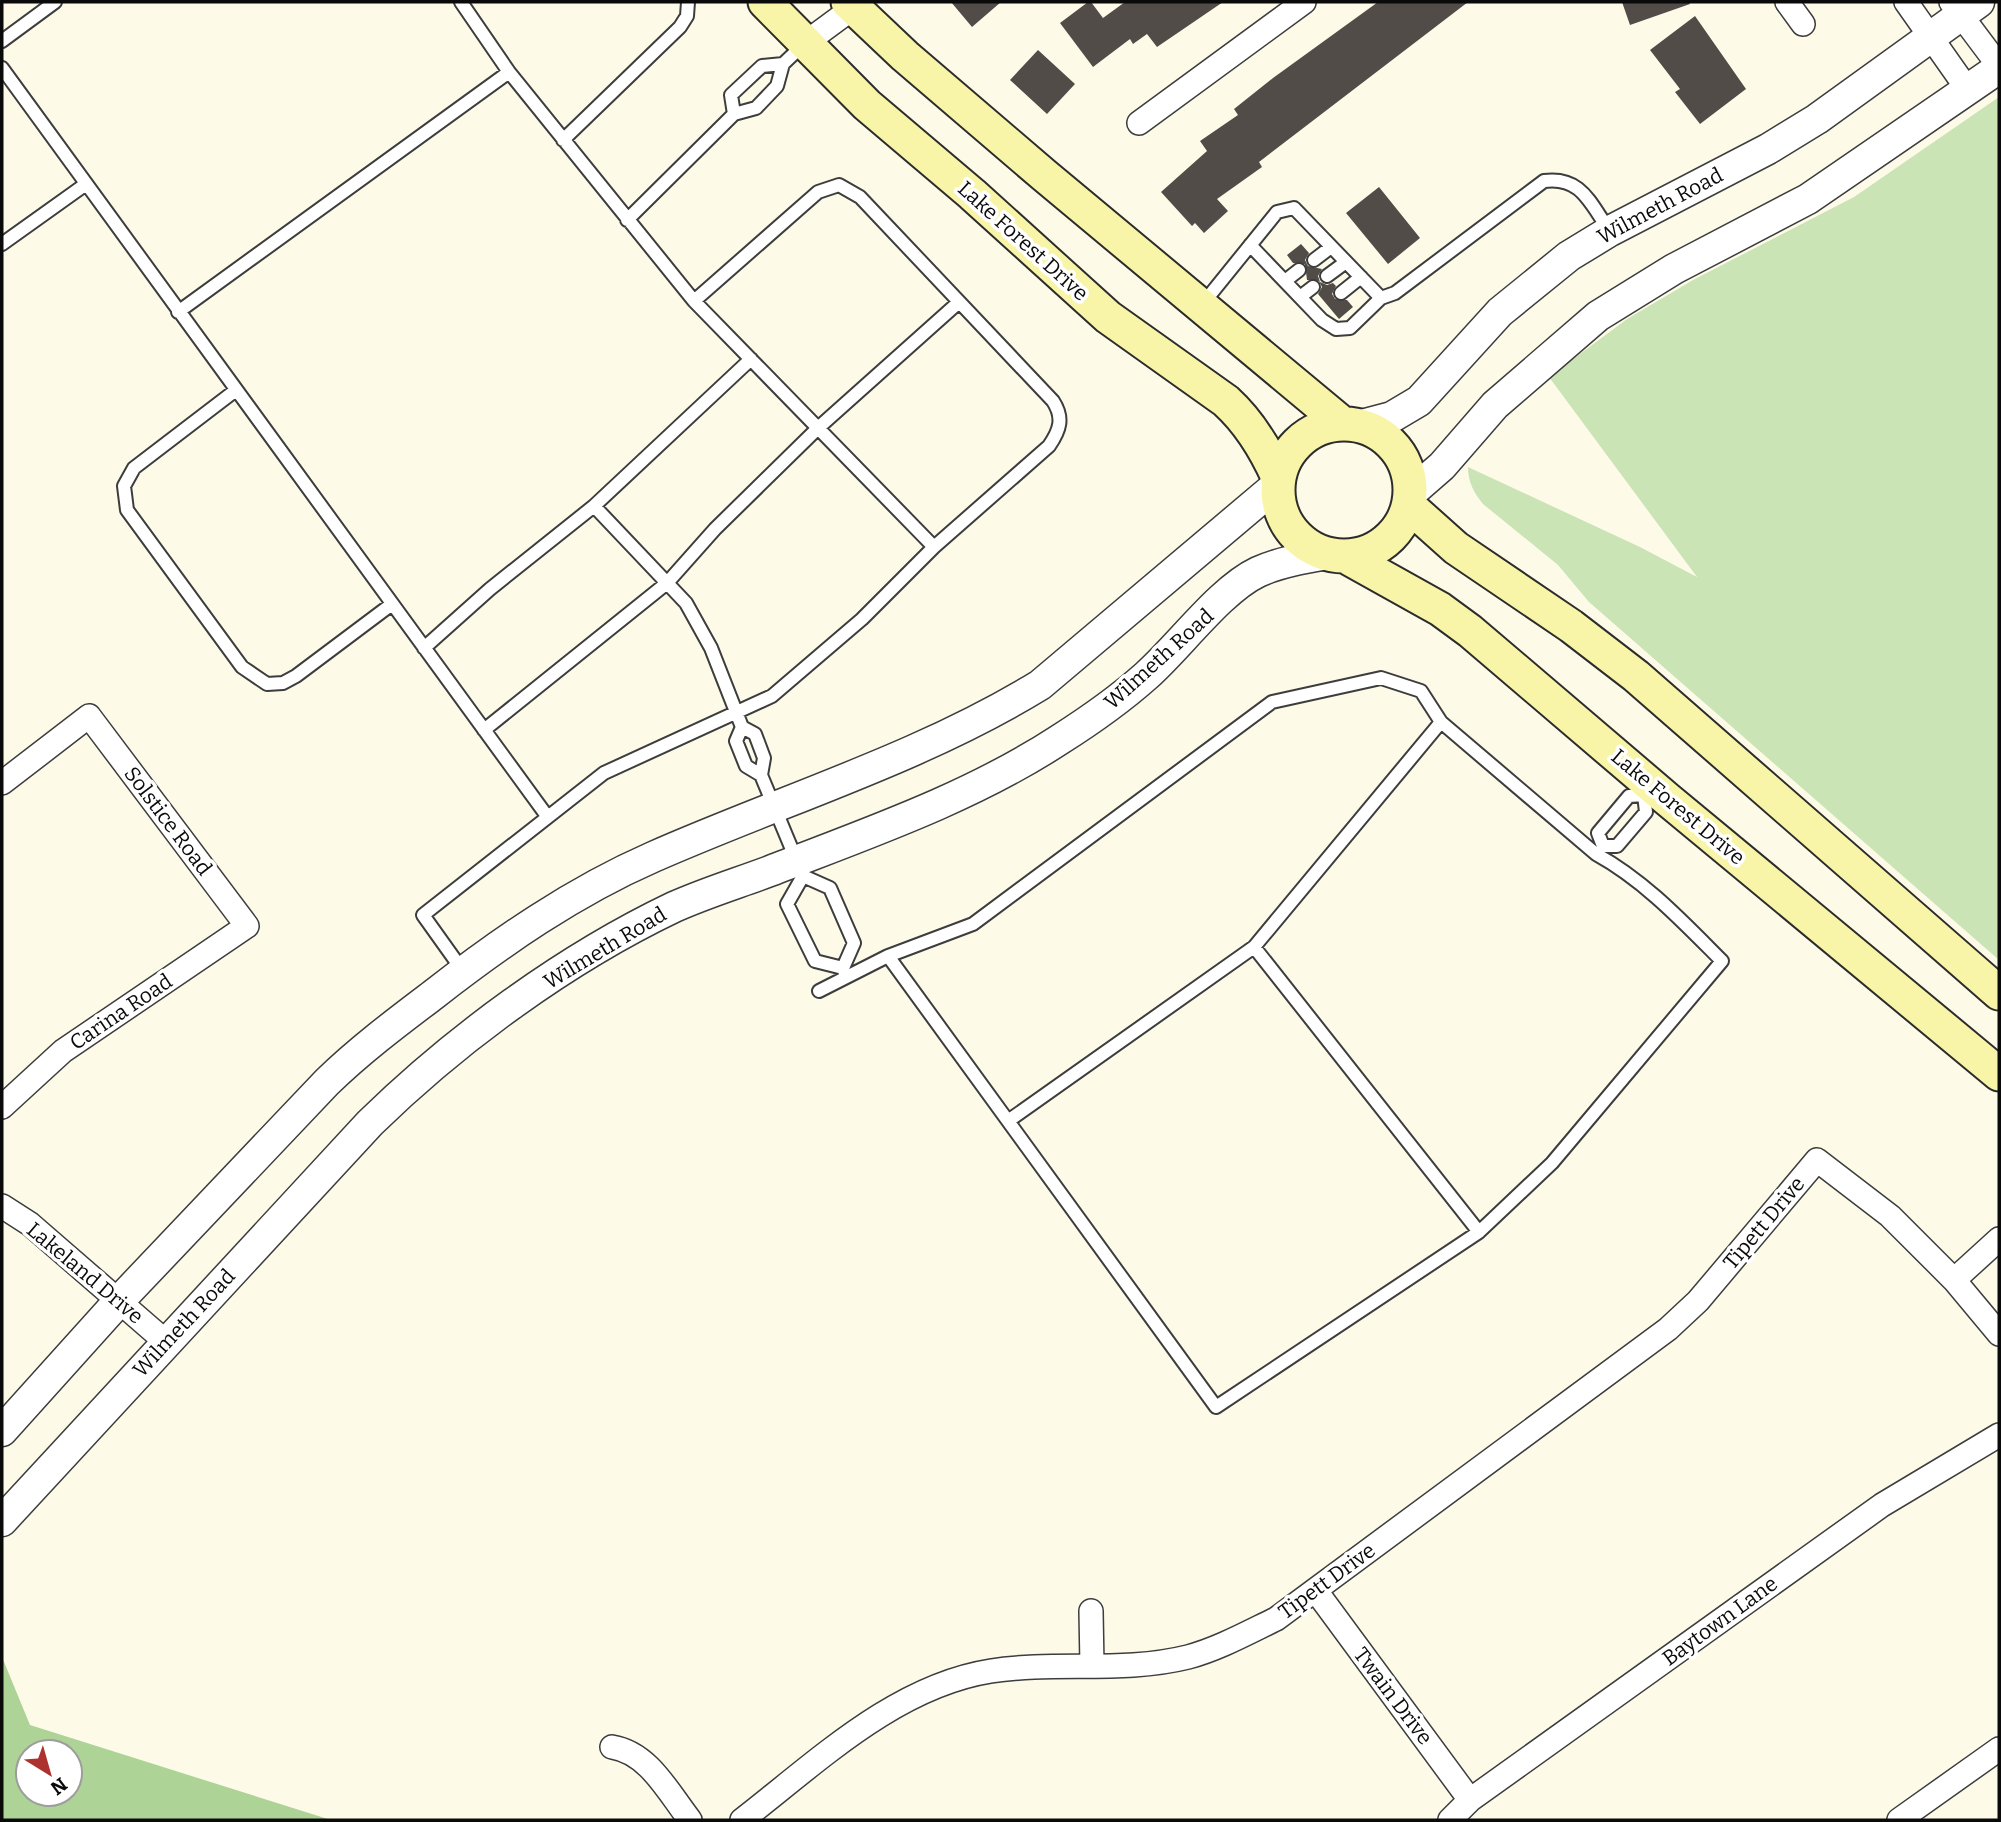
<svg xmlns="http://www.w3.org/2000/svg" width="2001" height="1822" viewBox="0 0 2001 1822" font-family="Bitter,serif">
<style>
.green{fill:#cae4b5}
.forest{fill:#add396;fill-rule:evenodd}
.building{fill:#514c47}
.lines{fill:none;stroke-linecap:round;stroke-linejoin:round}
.service-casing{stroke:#3d3d3d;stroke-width:16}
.minor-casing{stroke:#3d3d3d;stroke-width:26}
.tertiary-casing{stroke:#3d3d3d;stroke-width:33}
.secondary-casing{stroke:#2c2c2c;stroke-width:37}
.service{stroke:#fff;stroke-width:12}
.minor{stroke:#fff;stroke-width:23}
.tertiary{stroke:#fff;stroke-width:30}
.secondary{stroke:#f9f5a8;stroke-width:33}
.labels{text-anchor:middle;stroke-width:7;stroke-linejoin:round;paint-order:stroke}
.street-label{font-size:21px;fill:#0a0a0a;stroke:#fff}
</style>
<rect width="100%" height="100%" fill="#fdfbe8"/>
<path class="green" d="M1999 97V960L1589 602 1558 565 1483 504C1474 493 1468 482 1468 467L1640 547 1697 577 1549 377 1627 319 1693 280 1854 197Z"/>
<path class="forest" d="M2 1657 30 1725 331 1820H2ZM28 1752H70V1794H28Z"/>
<path class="building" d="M951 2H1001L972 27Z
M1088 2H1091L1103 18 1125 2H1223L1157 47 1147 34 1133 44 1130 39 1093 67 1060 23Z
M1378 2H1468L1259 162 1262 167 1217 199 1228 211 1204 233 1195 223 1192 226 1161 192 1207 151 1200 141 1238 115 1234 109 1273 78Z
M1622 2H1689L1690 4 1630 25Z
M1695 16 1746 89 1700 124 1675 92 1680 89 1650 50Z
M1038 50 1075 84 1047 114 1010 80Z
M1379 187 1420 238 1388 264 1346 213Z
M1301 244 1309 253 1305 260 1308 266 1322 269 1318 276 1320 282 1327 285 1333 283 1336 286 1332 294 1335 299 1347 300 1353 307 1339 319 1318 294 1322 287 1319 281 1307 280 1305 264 1293 263 1287 255Z"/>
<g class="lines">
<defs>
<path id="service" d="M461 2 509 72 694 301 934 547
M2 41 55 2
M2 68 547 816
M734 114 731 95 762 66 783 64
M563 140 680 27 687 16 688 2
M627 220 734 114 756 108 777 86 783 64 803 45
M2 244 86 184
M1250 245 1322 320 1336 329 1350 328 1381 298
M1314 260 1331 247
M1327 276 1346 262
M1285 281 1299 270
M1341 293 1361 277
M1300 297 1313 287
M1201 306 1277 212 1294 208 1381 298 1395 293 1544 181C1582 176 1590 204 1610 231
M178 312 509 72
M236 390 134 468 124 486 127 510 242 667 267 684 283 683 296 676 392 604
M594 506 686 603 711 648 742 727 755 734 764 758 761 775 803 876 830 888 854 943 843 968
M424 648 490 589 594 506 751 359
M742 727 736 741 746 766 761 775
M484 730 667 583 715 529 818 428 959 302
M1603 846H1617L1646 812 1644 795 1649 789
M1603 846 1598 833 1629 796 1644 795
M803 876 787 904 815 961 843 968 845 973
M1254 947 1479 1232
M463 971 423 915 604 773 772 696 862 619 934 547 1049 446C1060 430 1064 418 1053 401L860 197 839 185 818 192 694 301
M819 991 888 956 973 924 1272 702 1381 678 1421 691 1441 722 1596 854C1645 881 1683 922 1722 961L1552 1163 1479 1232 1216 1407 888 956
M1008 1121 1254 947 1441 722"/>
<path id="minor" d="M1787 2 1803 24
M1906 2 1968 90
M1951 2 1999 66
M804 44 861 2
M1139 123 1304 2
M2 783 89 716 247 926 63 1051 2 1107
M2 1206 30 1224 166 1342
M1954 1280 1999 1239
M1316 1591 1470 1800
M1091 1611 1092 1666
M612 1747C649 1753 668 1792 690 1820
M742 1820C816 1763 895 1686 991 1671 1056 1661 1124 1673 1188 1657 1218 1649 1247 1633 1276 1619L1668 1329 1698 1301 1817 1160 1890 1216 1954 1280 1999 1334
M1450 1820 1470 1800 1882 1505 1999 1435
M1899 1820 1999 1749"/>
<path id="tertiary" d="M1358 426 1392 417 1419 401 1500 312 1569 256 1610 231 1768 149 1817 119 1979 2
M1411 493 1442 466 1495 405 1598 316 1674 269 1808 199 1999 68
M2 1431 119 1301 327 1082C360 1050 396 1023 433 995 501 942 573 892 653 857 782 800 919 759 1040 685L1277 485
M2 1521 370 1123C456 1039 565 959 674 907 705 893 738 883 770 871 868 833 970 798 1059 740 1089 721 1119 700 1146 676 1179 647 1220 590 1258 572 1280 562 1305 558 1329 554"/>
<path id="secondary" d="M765 2 867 105 972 194 1108 317 1226 401C1249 422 1265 448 1278 477
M848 2 905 56 1044 175 1343 424
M1278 490a66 66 0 1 1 132 0a66 66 0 1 1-132 0Z
M1409 506 1456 548 1571 626 1636 676 1999 993
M1345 556 1440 609 1470 631 1667 799 1999 1074"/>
</defs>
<use href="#service" class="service-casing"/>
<use href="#minor" class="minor-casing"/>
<use href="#tertiary" class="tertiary-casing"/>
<use href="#secondary" class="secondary-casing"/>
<use href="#service" class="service"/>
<use href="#minor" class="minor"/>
<use href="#tertiary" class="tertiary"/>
<use href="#secondary" class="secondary"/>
</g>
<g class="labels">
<g class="street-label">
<text transform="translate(1660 206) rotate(-28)" y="7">Wilmeth Road</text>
<text transform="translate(1023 241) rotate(42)" y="7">Lake Forest Drive</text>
<text transform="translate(1159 659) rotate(-42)" y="7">Wilmeth Road</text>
<text transform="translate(1678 807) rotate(40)" y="7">Lake Forest Drive</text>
<text transform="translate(168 821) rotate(53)" y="7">Solstice Road</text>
<text transform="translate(605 948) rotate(-31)" y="7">Wilmeth Road</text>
<text transform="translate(121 1012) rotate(-34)" y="7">Carina Road</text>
<text transform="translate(1764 1223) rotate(-50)" y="7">Tipett Drive</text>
<text transform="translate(85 1273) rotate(40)" y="7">Lakeland Drive</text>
<text transform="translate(184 1323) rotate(-47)" y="7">Wilmeth Road</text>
<text transform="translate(1327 1581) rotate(-36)" y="7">Tipett Drive</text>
<text transform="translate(1720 1621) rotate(-36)" y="7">Baytown Lane</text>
<text transform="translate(1393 1696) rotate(53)" y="7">Twain Drive</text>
</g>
</g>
<rect width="2001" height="1822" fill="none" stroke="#0a0a0a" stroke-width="7"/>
<g transform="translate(49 1773) rotate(143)"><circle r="33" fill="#ffffff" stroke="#9d9d9d" stroke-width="2"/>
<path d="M0-5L12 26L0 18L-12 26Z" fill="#ad312e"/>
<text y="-10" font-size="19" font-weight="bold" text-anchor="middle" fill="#0a0a0a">N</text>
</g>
</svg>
